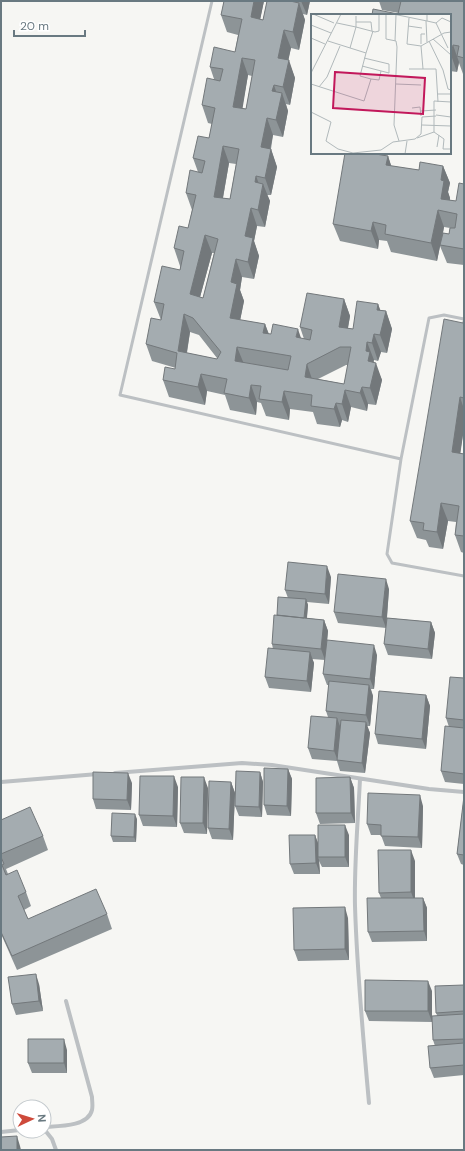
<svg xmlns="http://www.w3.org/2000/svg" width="465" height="1151" viewBox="0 0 465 1151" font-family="'DM Sans',sans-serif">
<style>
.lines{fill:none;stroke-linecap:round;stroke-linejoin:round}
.service{stroke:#bcc0c3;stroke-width:3}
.minor{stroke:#bcc0c3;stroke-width:4}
.wall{fill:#8d9497;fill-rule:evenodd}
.shaded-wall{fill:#73787b}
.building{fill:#a4acb0;stroke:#73787b;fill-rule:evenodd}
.inset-road{fill:none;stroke:#b1b9bb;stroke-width:1}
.view{fill:#c2185b;fill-opacity:0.15;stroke:#c2185b;stroke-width:2}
.inset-edge{fill:none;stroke:#697981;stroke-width:2}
</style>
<rect width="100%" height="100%" fill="#f6f6f3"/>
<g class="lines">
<path class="service" d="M212 1 120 395 401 459 429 318 444 315 464 319
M401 459 387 554 392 563 464 576"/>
<path class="minor" d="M115 773 242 763 272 765 429 789 464 792
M360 779C358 821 354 864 355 906 357 972 363 1037 369 1103
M1 782 98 774
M44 1127C58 1126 88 1127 92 1110 93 1106 92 1101 92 1097L66 1001
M44 1129 52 1139 56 1150
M1 1132 20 1130"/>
</g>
<path class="wall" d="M224 1H264L260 19 263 20 267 1H310L307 15 303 14 305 20 299 50 291 48 288 60 295 78 290 105 286 104 288 111 283 137 273 135 271 149 277 167 271 195H267L270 201 265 227 257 226 254 241 259 256 254 279 242 277 240 290 244 301 240 320 265 324 269 334 304 339 300 327 344 299 350 316 348 328 353 329 378 304 380 310 386 311 392 329 387 353 381 352 378 361 374 360V362L382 380 376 405 368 404 367 411 351 407 348 422 342 420 340 427 317 424 313 412 290 409 289 420 266 416 261 403 257 402 256 415 230 410 225 395 207 391 205 405 169 397 163 380 175 369 176 368 152 361 146 344 161 320 154 302 180 270V266L174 248 188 228 192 210 186 193 198 172 193 158 209 138 212 124 208 123 202 105 214 79 210 67 235 52 238 35 227 32 221 15ZM248 75 252 76 246 109 242 108ZM229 163 236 164 230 199 223 198ZM212 253H214L203 298 200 297ZM190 332 199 335 217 358V359L187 353ZM346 365H348L344 384 318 379Z
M379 1H464V74H463L459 63 457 72 450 71V15L398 14 399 13 382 10Z
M376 154 388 156 391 166 419 170 443 166 450 183 448 192 450 198V200L456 201 464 184V265L447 263 440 246 437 261 391 252 387 241 379 240 378 249 340 241 333 224ZM444 227 450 228 449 234 443 233Z
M464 317V428L460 453 464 454V553L461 552 455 535 456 522 448 521 443 549 429 547 426 540 417 538 410 521 463 323Z
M331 577 329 604 307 602 308 605 307 618 324 620 328 631 327 642 377 655 374 689H371L373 696 370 726H367L370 733 365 773 340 771 337 761 312 759 308 748 328 717 326 711 329 685H327L323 674 325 660 312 659 314 663 311 692 269 688 265 677 273 649 272 644 277 615 288 598 285 590Z
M389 589 387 618 431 622 435 633 432 659 388 655 384 644 386 628 338 623 334 612Z
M464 678V784L445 782 441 771 449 727 446 718Z
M426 695 430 706 426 749 378 744 375 734Z
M288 769 292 779 291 816 267 815 264 805Z
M260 772 263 782 262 817 239 816 235 806Z
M350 777 354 788 355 823 320 824 316 813Z
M231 782 235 793 233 840 212 839 208 828Z
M132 783 131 810 96 809 93 799Z
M178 787 177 827 143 826 139 815Z
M208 788 207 834 184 833 180 823Z
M464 796V865L461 864 457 854Z
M423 806 422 848 385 846 381 835H371L367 824Z
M137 819 136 842H113L111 836Z
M1 820 43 836 48 850 6 869 8 874 26 892 31 906 24 910 28 919 107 914 112 929 17 970 1 934Z
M315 835 318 843 349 835V867H322L319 861 320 874H294L290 864Z
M415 861V898H423L427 908V941L372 942 368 932 381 898 379 893Z
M348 918 349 960 298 961 294 950Z
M39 984 43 1011 16 1015 12 1004Z
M464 985V1075L434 1078 430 1068 435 1046 433 1040 437 1015 436 1013Z
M432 991V1022L369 1021 365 1011Z
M67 1050V1073H32L28 1063Z"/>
<path class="shaded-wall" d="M254 1H264L257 35 251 17Z
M301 1H310L307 15Z
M299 3 305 20 299 50 293 32Z
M284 30 291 48 285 76 278 58Z
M453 45 459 62 457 72 451 55Z
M242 58 248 75 240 124 233 107Z
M289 60 295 78 290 105 283 87Z
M274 85 280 103 282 93 288 111 283 137 276 120 272 91Z
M267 118 273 135 267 165 261 147Z
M223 146 229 163 220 214 214 197Z
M271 149 277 167 271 195 265 178Z
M388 156 394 174 386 165Z
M443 166 450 183 448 192 450 198 448 212 441 199V180Z
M256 176 262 192 263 184 270 201 265 227 258 210 255 182Z
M251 208 257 226 254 241 259 256 254 279 248 262 245 236Z
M438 210 444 227 437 261 431 243Z
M373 222 379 240 378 249 371 231Z
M205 235 212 253 196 312 190 294Z
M236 259 242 277 240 290 244 301 237 336 230 318 231 282Z
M344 299 350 316 345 344 339 327Z
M378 304 384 320 386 311 392 329 387 353 380 335 377 310Z
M184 314 190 332 184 369 178 351Z
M265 324 271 341 263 333Z
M298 329 304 347 296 337Z
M374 334 381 352 378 361 372 343Z
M367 342 374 360 373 361 375 366 376 363 382 380 376 405 370 388 368 361 366 351Z
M237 347 244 364 235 361Z
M307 364 313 382 305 377Z
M201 374 207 391 205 405 198 387Z
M251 385 257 402 256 415 249 398Z
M362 387 368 404 367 411 360 393Z
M345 390 351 407 348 422 342 404Z
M284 391 290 409 289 420 282 402Z
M460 397 464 409V428L458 470 452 452Z
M336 403 342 420 340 427 334 409Z
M441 503 448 521 443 549 437 532Z
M327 566 331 577 329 604 325 594Z
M386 579 389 589 386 628 382 617Z
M306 599 308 605 306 626 304 620Z
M324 620 328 631 325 660 321 649Z
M431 622 435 633 432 659 428 649Z
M374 645 377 655 374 689 370 679Z
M310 652 314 663 311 692 307 681Z
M369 685 373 696 370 726 366 715Z
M426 695 430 706 426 749 422 739Z
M337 718 341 729 338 761 334 751Z
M366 722 370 733 365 773 362 763Z
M288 769 292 779 291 816 287 806Z
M260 772 263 782 262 817 259 807Z
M128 773 132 783 131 810 127 800Z
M174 776 178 787 177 827 173 816Z
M204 777 208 788 207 834 203 823Z
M350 777 354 788 355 823 351 813Z
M231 782 235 793 233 840 229 829Z
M420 795 423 806 422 848 418 837Z
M135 814 137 819 136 842 134 837Z
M345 825 349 835V867L345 857Z
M315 835 319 846 318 857 319 860 320 874 316 863Z
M411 850 415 861V903L411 892Z
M423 898 427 908V941L424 931Z
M345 907 348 918 349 960 345 949Z
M36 974 39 984 43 1011 39 1001Z
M428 981 432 991V1022L428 1011Z
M64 1039 67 1050V1073L64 1063Z
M17 1136 20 1146 21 1150H17Z"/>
<path class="building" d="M224 1H254L251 17 263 20 267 1H290L299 3 293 32 284 30 278 58 289 60 283 87 274 85 272 91 282 93 276 120 267 118 261 147 271 149 265 178 256 176 255 182 263 184 258 210 251 208 245 236 253 238 248 262 236 259 231 282 237 284 230 318 265 324 263 333 271 334 273 324 298 329 296 337 310 340 312 330 300 327 307 293 344 299 339 327 353 329 357 301 378 304 377 310 386 311 380 335 374 334 372 343 367 342 366 351 370 352 368 361 376 363 370 388 362 387 360 393 345 390 342 404 336 403 334 409 311 406 312 395 284 391 282 402 259 399 261 386 251 385 249 398 224 393 227 379 201 374 198 387 163 380 165 367 175 369 177 353 146 344 151 318 161 320 164 304 154 302 162 266 180 270 184 251 174 248 179 226 188 228 196 195 186 193 190 170 202 173 205 161 193 158 198 136 209 138 215 108 202 105 207 78 220 81 223 69 210 67 214 47 235 52 242 19 221 15ZM242 58 255 60 246 109 233 107ZM223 146 239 149 230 199 214 197ZM205 235 218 239 203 298 190 294ZM184 314 193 318 221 352 217 359 178 351ZM237 347 291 356 288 370 235 361ZM340 347H351L344 384 305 377 307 364Z
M401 1H464V58L457 56 459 46 453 45 451 55H450V15H372L373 9 398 14Z
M345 153H369L388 156 386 165 419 170 420 162 443 166 441 180 444 181 441 199 456 201 459 183 464 184V249L440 245 443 233 449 234 450 228H455L457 214 438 210 431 243 385 234 386 225 373 222 371 231 333 224Z
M464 317V398L460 397 452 452 464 454V536L455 535 459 506 441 503 437 532 423 530 424 523 410 521 444 319 463 323Z
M288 562 327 566 325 594 285 590Z
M338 574 386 579 382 617 334 612Z
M278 597 306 599 304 618 277 615Z
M274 615 324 620 321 649 272 644Z
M387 618 431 622 428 649 384 644Z
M327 640 374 645 370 679 323 674Z
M268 648 310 652 307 681 265 677Z
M450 677 464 678V720L446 718Z
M329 681 369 685 366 715 326 711Z
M379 691 426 695 422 739 375 734Z
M311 716 337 718 334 751 308 748Z
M341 720 366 722 362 763 337 760Z
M445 726 464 728V774L441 771Z
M264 768 288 769 287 806 264 805Z
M236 771 260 772 259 807 235 806Z
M93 772 128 773 127 800 93 799Z
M140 776H174L173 816 139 815Z
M181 777H204L203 823H180Z
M350 777 351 813H316V778Z
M209 781 231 782 229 829 208 828Z
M368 793 420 795 418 837 381 836V825L367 824Z
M464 796V855L457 854Z
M30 807 43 836 1 854V820Z
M112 813 135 814 134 837 111 836Z
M318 825H345V857H318Z
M289 835H315L316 863 290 864Z
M378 850H411V892L379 893Z
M1 857 4 864 2 865 6 875 17 870 26 892 18 896 28 919 96 889 107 914 12 956 1 932Z
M367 898H423L424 931 368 932Z
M345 907V949L294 950 293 908Z
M36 974 39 1001 12 1004 8 977Z
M365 980 428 981V1011H365Z
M464 985V1011L436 1013 435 986Z
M464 1014V1039L433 1040 432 1016Z
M28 1039H64V1063H28Z
M464 1043V1065L430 1068 428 1046Z
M17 1136V1150H1V1137Z"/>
<g transform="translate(311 14)">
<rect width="140" height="140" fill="#f6f6f3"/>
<path class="inset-road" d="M2 0 23 9M36 0H66M75 0V25L85 27 86 33 83 111 88 127M82 0 116 7V0M45 2V13L64 18 68 17V0M98 4 96 30 110 32 112 55H125L127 88M115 7 116 28M116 7 125 9 137 34M45 8H60L61 17M26 9 45 13 39 34M125 9 131 4 140 8M0 11 20 19M97 12 111 14M0 24 14 30M122 25 140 41M84 27 85 1M118 27 132 56 137 75 140 76M110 30V20H114M110 32 133 19 140 18M55 39 62 17M51 52 78 59V50L53 44M98 55H112M0 59 30 0M60 65 68 66 70 57M0 70 53 87 60 65 49 62 55 39 17 27M85 70 110 71M8 73 16 63 29 32M127 80H140M101 94 109 93 110 102M110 97 125 96M0 98 20 108 15 127 27 135 42 139 70 136 82 128 104 125 110 120 111 103 125 102M125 101 140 103M111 111 140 112M123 118 133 125 132 135H140M106 124 123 118V87L140 88M126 133 128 121M94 140 96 127"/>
<path class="view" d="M24 58 114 64 112 100 22 94Z"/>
<rect width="140" height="140" class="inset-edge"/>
</g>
<rect width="465" height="1151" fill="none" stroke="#697981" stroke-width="4"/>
<g transform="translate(32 1119) rotate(86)"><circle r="19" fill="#ffffff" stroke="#c3c9cd"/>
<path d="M0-3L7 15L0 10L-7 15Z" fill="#ce4a3b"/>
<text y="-6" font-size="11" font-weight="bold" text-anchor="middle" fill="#697981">N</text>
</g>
<path d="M14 30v6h71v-6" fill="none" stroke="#697981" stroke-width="2"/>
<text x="20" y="30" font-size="12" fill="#697981" stroke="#ffffff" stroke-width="3" paint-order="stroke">20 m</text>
</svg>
